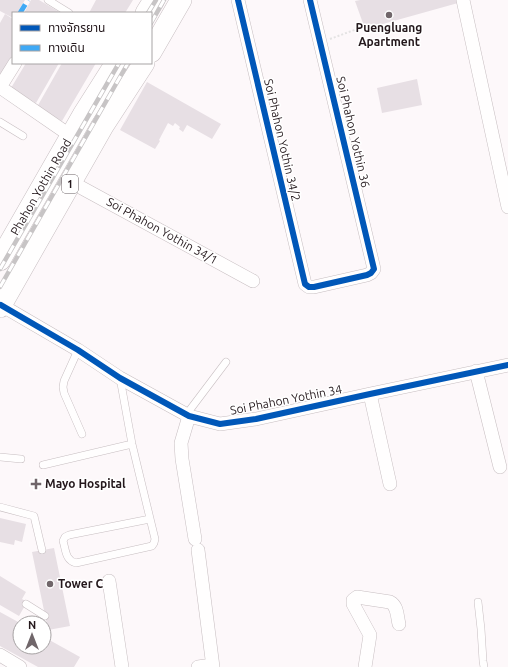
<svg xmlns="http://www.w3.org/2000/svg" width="508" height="667" viewBox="0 0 508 667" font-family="Ubuntu,'Noto Sans Thai',sans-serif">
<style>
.building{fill:#e7dfe4}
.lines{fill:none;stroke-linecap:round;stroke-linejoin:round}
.lane-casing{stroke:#c7bec1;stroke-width:8}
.street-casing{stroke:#c7bec1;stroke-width:14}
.primary-casing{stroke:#c7bec1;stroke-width:22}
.path{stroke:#e4e3e3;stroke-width:2;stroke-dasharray:2 2;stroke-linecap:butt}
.lane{stroke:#fffefe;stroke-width:7}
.street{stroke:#fffefe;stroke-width:13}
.primary{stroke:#fffefe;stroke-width:21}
.rail-casing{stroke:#c7c4c5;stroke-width:4.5}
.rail{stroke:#fff;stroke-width:3;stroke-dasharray:9;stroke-linecap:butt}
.quiet{stroke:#3fa9f5;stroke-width:5;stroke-dasharray:10 5;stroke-linecap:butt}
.cycleway-casing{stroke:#fff;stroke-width:8}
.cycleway{stroke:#0057b8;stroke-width:6}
.poi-dot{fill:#70666a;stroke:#fff;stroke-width:1.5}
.labels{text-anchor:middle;stroke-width:3;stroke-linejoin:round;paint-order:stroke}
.shield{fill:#fff;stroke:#665d60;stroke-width:1}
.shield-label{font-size:11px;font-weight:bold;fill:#24181c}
.poi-label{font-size:12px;font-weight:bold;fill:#24181c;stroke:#fff;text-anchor:start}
.street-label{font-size:12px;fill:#24181c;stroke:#fff}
</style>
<rect width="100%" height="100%" fill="#fdf8fa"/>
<path class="building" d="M0 0H25L17 13H13V18L0 11Z
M31 0H39L61 13H24Z
M96 0H133L125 13H89Z
M360 0H458V3L365 29 355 1Z
M5 14 13 19V57L0 78V23Z
M26 63H59L36 103 11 88Z
M62 63H96L62 121 37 107Z
M417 79 422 105 382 113 377 88Z
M147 82 221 124 212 139 187 125 183 132 179 129 180 127 175 123 173 126 168 123 159 140 160 141 155 149 120 130Z
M0 518 26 524 22 542 15 540 14 545 0 542Z
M54 548 70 626 48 630 32 552Z
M0 576 26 592 22 599 27 602 19 616 0 605Z
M0 612 20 623V647H44V637L80 657 74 667H38L0 646Z"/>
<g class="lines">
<defs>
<path id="lane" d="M48 0 69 13
M0 122 23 136
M78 350 64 381 63 387 64 393 82 434
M120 378 132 444 155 539 154 543 152 546 76 563C65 560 66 550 63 541L65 537 69 535 150 519
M186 415 226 362
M0 457 21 459
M43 465 132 444
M0 507 34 516 42 550
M478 602 481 629 483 661 484 667
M26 604 45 616"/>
<path id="street" d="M238 0 305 284 309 287H314L367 275 371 273 374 269 310 0
M463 0 508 207
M0 87 71 136
M0 87 15 63
M71 182 253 281
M1 305 78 350 120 378 189 416 220 424 256 419 370 394 508 365
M476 371 500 467
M370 394 390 484
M189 416 181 443 182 459 195 539
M198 550 213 667
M109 581 122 667
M0 655 20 667
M198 667 212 665
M365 667 370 635 353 604V600L357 597 390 602C398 606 397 617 399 624"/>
<path id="primary" d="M146 13 154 0
M151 52 181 0
M0 260 83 115 116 63
M0 307 103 126 144 63"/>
</defs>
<use href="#lane" class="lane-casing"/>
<use href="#street" class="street-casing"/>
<use href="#primary" class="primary-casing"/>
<path class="path" d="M330 39 365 26"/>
<use href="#lane" class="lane"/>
<use href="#street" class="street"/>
<use href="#primary" class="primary"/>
<defs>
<path id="rail" d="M148 13 156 0
M151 23 164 0
M0 269 119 63
M0 287 128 63"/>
</defs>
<use href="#rail" class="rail-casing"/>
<use href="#rail" class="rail"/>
<path class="quiet" d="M20 13 28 0"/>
<defs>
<path id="cycleway" d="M238 0 305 284 309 287H314L367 275 371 273 374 269 310 0
M1 305 78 350 120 378 189 416 220 424 256 419 370 394 508 365"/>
</defs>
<use href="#cycleway" class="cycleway-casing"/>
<use href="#cycleway" class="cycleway"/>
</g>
<g class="poi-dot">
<circle cx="389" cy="15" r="4"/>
<path d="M34 478h4v4h4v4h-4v4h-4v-4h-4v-4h4z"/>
<circle cx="50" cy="584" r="4"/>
</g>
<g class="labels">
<rect class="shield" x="62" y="175" width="16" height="18" rx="3"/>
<g class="shield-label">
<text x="70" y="188">1</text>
</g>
<g class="poi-label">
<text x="389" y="32" text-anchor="middle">Puengluang<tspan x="389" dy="14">Apartment</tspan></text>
<text x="45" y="488">Mayo Hospital</text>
<text x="58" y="588">Tower C</text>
</g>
<g class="street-label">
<text transform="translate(353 132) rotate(77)" y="4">Soi Phahon Yothin 36</text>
<text transform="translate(282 140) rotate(77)" y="4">Soi Phahon Yothin 34/2</text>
<text transform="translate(41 187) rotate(-60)" y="4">Phahon Yothin Road</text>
<text transform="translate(162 231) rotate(29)" y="4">Soi Phahon Yothin 34/1</text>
<text transform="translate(286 400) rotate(-11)" y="4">Soi Phahon Yothin 34</text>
</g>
</g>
<rect x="12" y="12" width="140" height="52" fill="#ffffff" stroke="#a7a3a4"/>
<rect x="20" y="25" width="20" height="6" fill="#0057b8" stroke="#a7a3a4"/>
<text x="48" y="32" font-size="12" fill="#24181c">ทางจักรยาน</text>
<rect x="20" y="45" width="20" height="6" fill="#3fa9f5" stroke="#a7a3a4"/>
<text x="48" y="52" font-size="12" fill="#24181c">ทางเดิน</text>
<g transform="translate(32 635)"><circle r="19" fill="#ffffff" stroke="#a7a3a4"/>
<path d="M0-3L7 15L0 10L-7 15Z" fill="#70666a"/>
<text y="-6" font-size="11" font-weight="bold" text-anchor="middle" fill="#24181c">N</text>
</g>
</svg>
